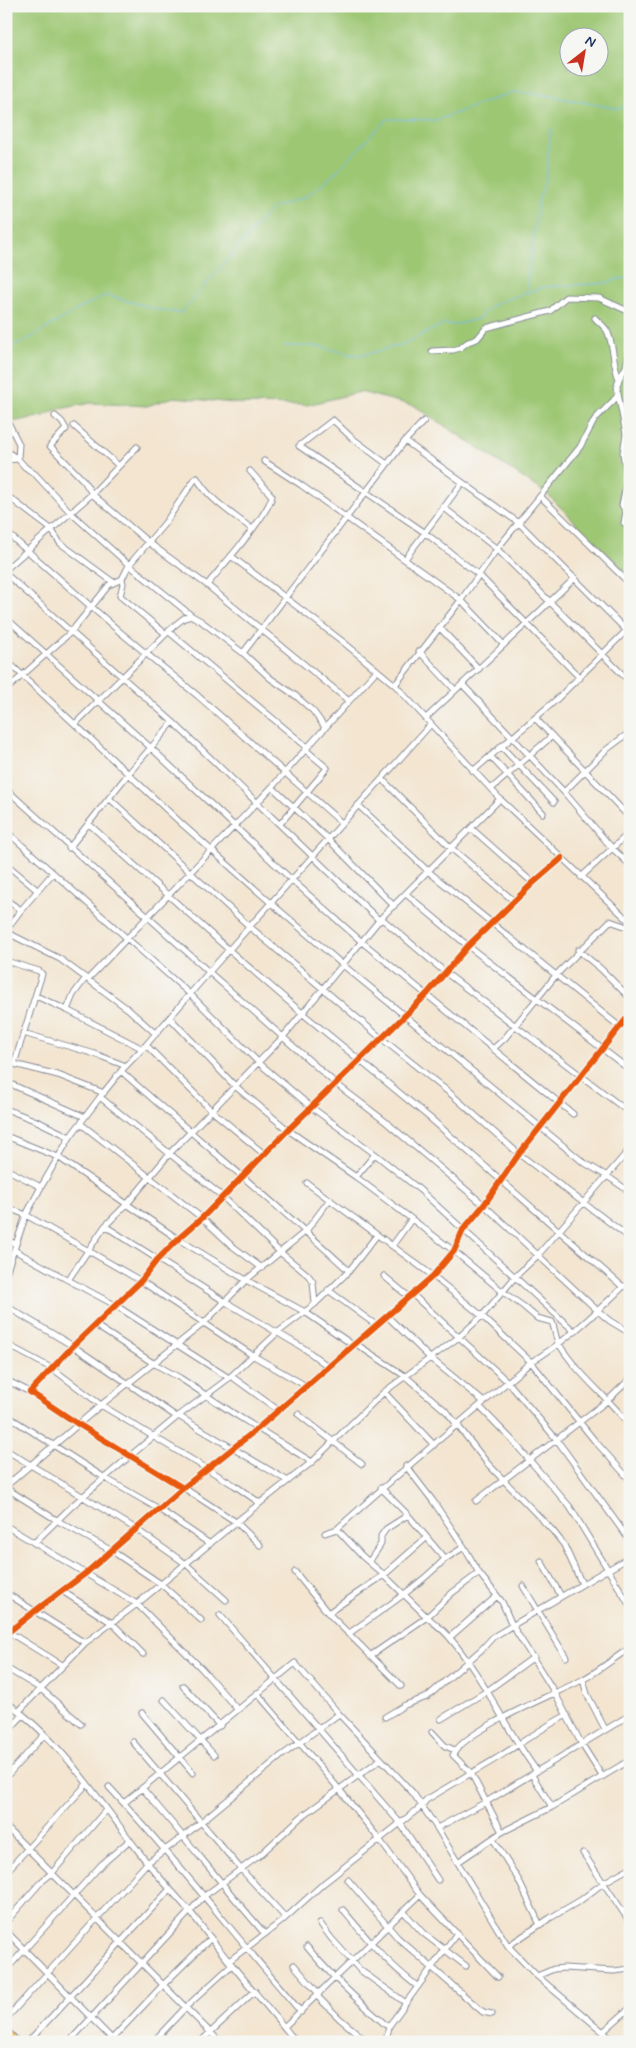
<svg xmlns="http://www.w3.org/2000/svg" width="636" height="2048" viewBox="0 0 636 2048" font-family="Mynerve,sans-serif">
<style>
.green{fill:#9dc773;stroke:#5c7b68;fill-rule:evenodd}
.lines{fill:none;stroke-linecap:round;stroke-linejoin:round}
.stream{stroke:#76bbec;stroke-width:1}
.minor-casing{stroke:#878a97;stroke-width:7}
.major-casing{stroke:#878a97;stroke-width:8}
.minor{stroke:#fff;stroke-width:5}
.major{stroke:#f2c26a;stroke-width:6}
.cycleway-casing{stroke:#f6f6f2;stroke-width:9}
.cycleway{stroke:#e8590c;stroke-width:6}
</style>
<rect width="100%" height="100%" fill="#f6f6f2"/>
<filter id="ink" filterUnits="userSpaceOnUse"><feTurbulence type="fractalNoise" baseFrequency=".02" numOctaves="2"/><feDisplacementMap in="SourceGraphic" scale="10" xChannelSelector="R" yChannelSelector="G"/><feConvolveMatrix kernelMatrix="1 2 1 2 8 2 1 2 1" color-interpolation-filters="sRGB"/></filter>
<filter id="wash" filterUnits="userSpaceOnUse"><feTurbulence type="fractalNoise" baseFrequency=".0096" numOctaves="4" result="noise"/><feDisplacementMap in="SourceGraphic" scale="20" xChannelSelector="R" yChannelSelector="G"/><feGaussianBlur stdDeviation="1.12" result="paint"/><feColorMatrix in="noise" values="0 0 0 0 0 0 0 0 0 0 0 0 0 0 0 0 0 1.4 0 .05"/><feComposite in="paint" operator="in"/></filter>
<g filter="url(#wash)">
<rect width="100%" height="100%" fill="#f3e5d0"/>
<path class="green" d="M6 6H630V577L547 494 415 406 360 392 307 405 243 404 174 397 147 406 90 403 55 410 44 416 6 423ZM568 38H598V68H568Z"/>
<g class="lines">
<path class="stream" d="M526 292 538 201 546 178 551 128
M284 346H317L354 355 367 354 401 345 444 324 454 325 478 319 493 305 502 301 544 287 606 283 619 278 626 279 630 284
M6 348 22 343 75 311 106 295 160 310 181 313 272 208 303 198 330 178 387 119 437 120 513 92 540 94 619 109 630 103"/>
</g>
</g>
<g filter="url(#ink)">
<g class="lines">
<defs>
<path id="minor" d="M595 318C599 323 606 327 608 333 614 347 613 365 619 379
M432 351 453 350 460 348 468 342 477 339 486 328 550 311 566 297 599 298 630 312
M618 393 626 434 623 453 627 480 622 505 626 512 624 523
M55 416 62 422 66 429 50 446 84 481 92 494 148 542 207 585 349 701
M9 424 19 444 18 459 25 467 35 474 71 513 129 565 192 616
M74 426 119 466
M405 441 519 523 630 634
M6 451 18 459 6 460
M264 461 301 485 461 600 504 645
M387 464 352 438 333 420 299 446 424 532 479 575 580 678
M197 478C209 500 233 514 252 529
M6 495 51 529 60 543 113 582
M540 496 630 584
M443 507 497 549 630 682
M6 532 120 632 198 696 342 823
M231 556 342 641 395 685 500 799 630 922
M405 559 462 483
M6 569 92 494 137 447
M6 574 173 722 380 921
M122 579 123 584 120 596 166 634
M207 585C221 567 268 516 272 496L250 471
M6 618 150 747 292 880 362 942 573 1114
M439 627 479 669
M168 631 307 747V751L327 768 280 824
M419 651 455 690
M243 653 405 441 424 421
M6 660 182 824 271 903 343 965 583 1162 607 1176 630 1192
M462 684 564 792 612 848 630 865
M395 685 461 600 497 549 580 447 595 419 614 400 618 393 617 386 619 379 626 367 630 346
M6 690 71 632 109 585 122 579 129 565 165 523 195 479
M426 718 575 578
M535 718 630 818
M76 723 175 625 184 618 192 616 201 621 243 653 270 678 296 696 313 711 324 726
M501 746 554 802
M490 756 543 813
M473 771 556 700 630 627
M382 779 451 848 514 901
M272 787 328 839 394 906
M6 789 209 972 335 1083 386 1122 484 1205 598 1311 610 1321 630 1333
M491 789 552 736
M564 792 606 750 630 732
M109 798 250 927 381 1038 451 1094 519 1154 630 1238
M358 805 429 872 620 1027
M89 824 229 950 302 1013 430 1118 623 1287 630 1284
M471 828 533 883
M6 831 191 995 259 1063 311 1107 375 1154 420 1190 575 1332
M69 848 129 773 173 722
M6 864 37 890
M581 877 630 832
M406 894 468 946 630 1070
M6 900 21 910
M381 918 446 973 630 1113
M6 930 21 910 53 873
M6 932 60 959 128 1009 156 1034
M578 950 601 969 630 998
M6 961 39 971 42 974 14 1064 58 1075 104 1093
M36 996 67 1010 143 1049
M67 1010 73 995 85 979H88L272 787 377 670
M170 1018 235 1086 288 1130 356 1177 454 1251 503 1292 523 1306 537 1318 552 1322C555 1329 555 1337 559 1344 578 1375 608 1397 630 1426
M23 1033 95 1054 126 1066
M146 1045 211 1110 264 1154
M494 1048 505 1038 557 974 610 921 630 928
M121 1071C196 1138 275 1202 349 1271
M6 1082 85 1117
M100 1097 223 1197 281 1253 308 1275 313 1282 315 1304
M6 1109 39 1122 70 1137
M81 1124 202 1218 231 1245 262 1268
M6 1136 58 1157 178 1239 246 1280 305 1312 353 1345
M6 1169 41 1187
M356 1177 375 1154
M307 1183 433 1276 482 1316 531 1362 594 1440 630 1480
M6 1207 26 1215 141 1281 252 1355 306 1386
M105 1226 224 1301 305 1349 329 1367
M6 1240 16 1244
M392 1246 411 1220
M14 1250 68 1280
M6 1273 26 1215 41 1187 70 1137 100 1097 121 1071 146 1045 209 972 431 724
M384 1276 409 1297
M328 1290 376 1325
M412 1294 508 1382 557 1440 630 1541
M6 1306 73 1346 177 1417
M387 1316 429 1357 484 1402
M95 1325 153 1363 180 1378 233 1413 312 1462
M6 1344 53 1369 101 1405 234 1485 260 1503
M356 1344 405 1376 447 1412 488 1464 553 1531 564 1545 582 1584
M231 1376 278 1410
M229 1378 115 1305 68 1280 105 1226 128 1203 170 1153 283 1037 381 918 500 799
M6 1380 30 1392
M384 1392 434 1445
M479 1406 512 1440 570 1507 630 1606
M298 1414 362 1464
M6 1415 105 1478 159 1509 210 1544
M180 1417 288 1481
M6 1450 136 1529 186 1564 226 1600
M406 1466 433 1501 464 1547 479 1573 502 1602 512 1625 555 1693 581 1743 602 1776
M6 1486 101 1405 204 1323 246 1280 306 1231 330 1199
M6 1488 58 1521 112 1551 161 1584 201 1620
M183 1488 78 1424 30 1392 73 1346 141 1281 157 1260 178 1239 202 1218 288 1130 427 994 468 946 533 883 562 858
M184 1488 236 1522 260 1545
M381 1488 408 1515 445 1559 464 1547
M476 1501 607 1401 630 1379
M6 1526 137 1604 202 1669 237 1709
M337 1529 362 1556 384 1575 426 1538
M325 1533 337 1529C400 1471 466 1418 531 1362 566 1342 594 1314 624 1286
M34 1543 72 1506 130 1456 177 1417 229 1378 277 1333 315 1304 349 1271 377 1235
M541 1561 561 1596
M369 1562 381 1544V1536L386 1529 408 1515
M606 1571 630 1557
M295 1572 328 1613 384 1575 427 1617 452 1593 479 1573
M523 1586 566 1657
M62 1591 112 1623 143 1654
M6 1593 85 1643
M328 1613 401 1686
M220 1615 400 1823 438 1880
M7 1631 62 1665
M6 1634 35 1611 86 1573 183 1488 257 1429 433 1276 454 1251 463 1230 484 1205 519 1154 630 1014
M348 1634C382 1610 416 1588 445 1559
M450 1637 497 1596
M370 1656 427 1617C435 1624 444 1630 450 1638 484 1678 505 1728 536 1770
M6 1668 41 1689 81 1724
M583 1680 587 1694 605 1729
M183 1686 220 1726
M257 1693 339 1789 379 1839 420 1895 498 1977
M164 1700 214 1755
M6 1702C61 1739 105 1809 146 1861 160 1879 176 1895 191 1913 205 1930 218 1949 233 1966 254 1992 276 2016 296 2042
M19 1711 85 1643 137 1604 236 1522 312 1462 384 1392 459 1337 482 1316 516 1276 538 1255 630 1149
M142 1713 193 1773
M385 1717 405 1705 427 1697 482 1649 493 1637 608 1569
M441 1719 487 1691 534 1657
M432 1732 445 1746 455 1750
M6 1733 23 1715
M133 1742 240 1868 285 1917
M532 1775 552 1807
M6 1777 44 1735
M109 1787C176 1859 236 1937 301 2012
M142 1788C184 1836 223 1886 265 1934
M124 1803 295 1663 339 1714 413 1793 437 1828 508 1946 537 1976 615 2042
M6 1827 220 2042
M437 1828 486 1802 630 1715
M502 1832 471 1773C504 1756 534 1732 567 1715
M493 1839 518 1879 540 1925
M583 1853 630 1922
M458 1862 502 1832 552 1807 630 1760
M6 1872 86 1785
M348 1880 398 1938 483 2012 492 2014
M343 1910C368 1940 386 1962 417 1986
M403 1911 423 1933 466 1966
M6 1922 41 1882 52 1873 106 1810
M320 1923 331 1938 360 1970 406 2003
M6 1931 115 2042
M508 1946 550 1918 581 1900 603 1883 626 1870
M307 1947C331 1976 357 2000 386 2025L389 2026
M229 1961 282 1921 324 1883 422 1806 426 1800 471 1773 453 1755C464 1730 555 1694 582 1680 599 1671 614 1658 630 1648
M294 1965 319 1994
M6 1970 101 1865 130 1840
M537 1976 554 1969 564 1968 614 1971 630 1969
M317 1996 340 2019 368 2042
M6 2019 147 1863 184 1836 281 1756 339 1714
M285 2026 420 1895
M604 2031 630 2008
M28 2042 170 1889
M69 2042 203 1897 260 1855 301 1817 381 1759
M109 2042 163 1985 211 1938
M153 2042 186 2007 232 1965
M200 2042 255 1991
M386 2042 389 2026 457 1933"/>
<path id="major" d="M6 2030 17 2042"/>
</defs>
<use href="#minor" class="minor-casing"/>
<use href="#major" class="major-casing"/>
<use href="#minor" class="minor"/>
<use href="#major" class="major"/>
<defs>
<path id="cycleway" d="M183 1488 78 1424 30 1392 73 1346 141 1281 157 1260 178 1239 202 1218 288 1130 427 994 468 946 533 883 562 858
M6 1634 35 1611 86 1573 183 1488 257 1429 433 1276 454 1251 463 1230 484 1205 519 1154 630 1014"/>
</defs>
<use href="#cycleway" class="cycleway-casing"/>
<use href="#cycleway" class="cycleway"/>
</g>
</g>
<rect width="636" height="2048" fill="none" stroke="#f6f6f2" stroke-width="25"/>
<g transform="translate(584 52) rotate(31)"><circle r="24" fill="#f6f6f2" stroke="#9ea6b7"/>
<path d="M0-4L9 19L0 12L-9 19Z" fill="#c8321e"/>
<text y="-8" font-size="14" font-weight="bold" text-anchor="middle" fill="#1b2f5e">N</text>
</g>
</svg>
